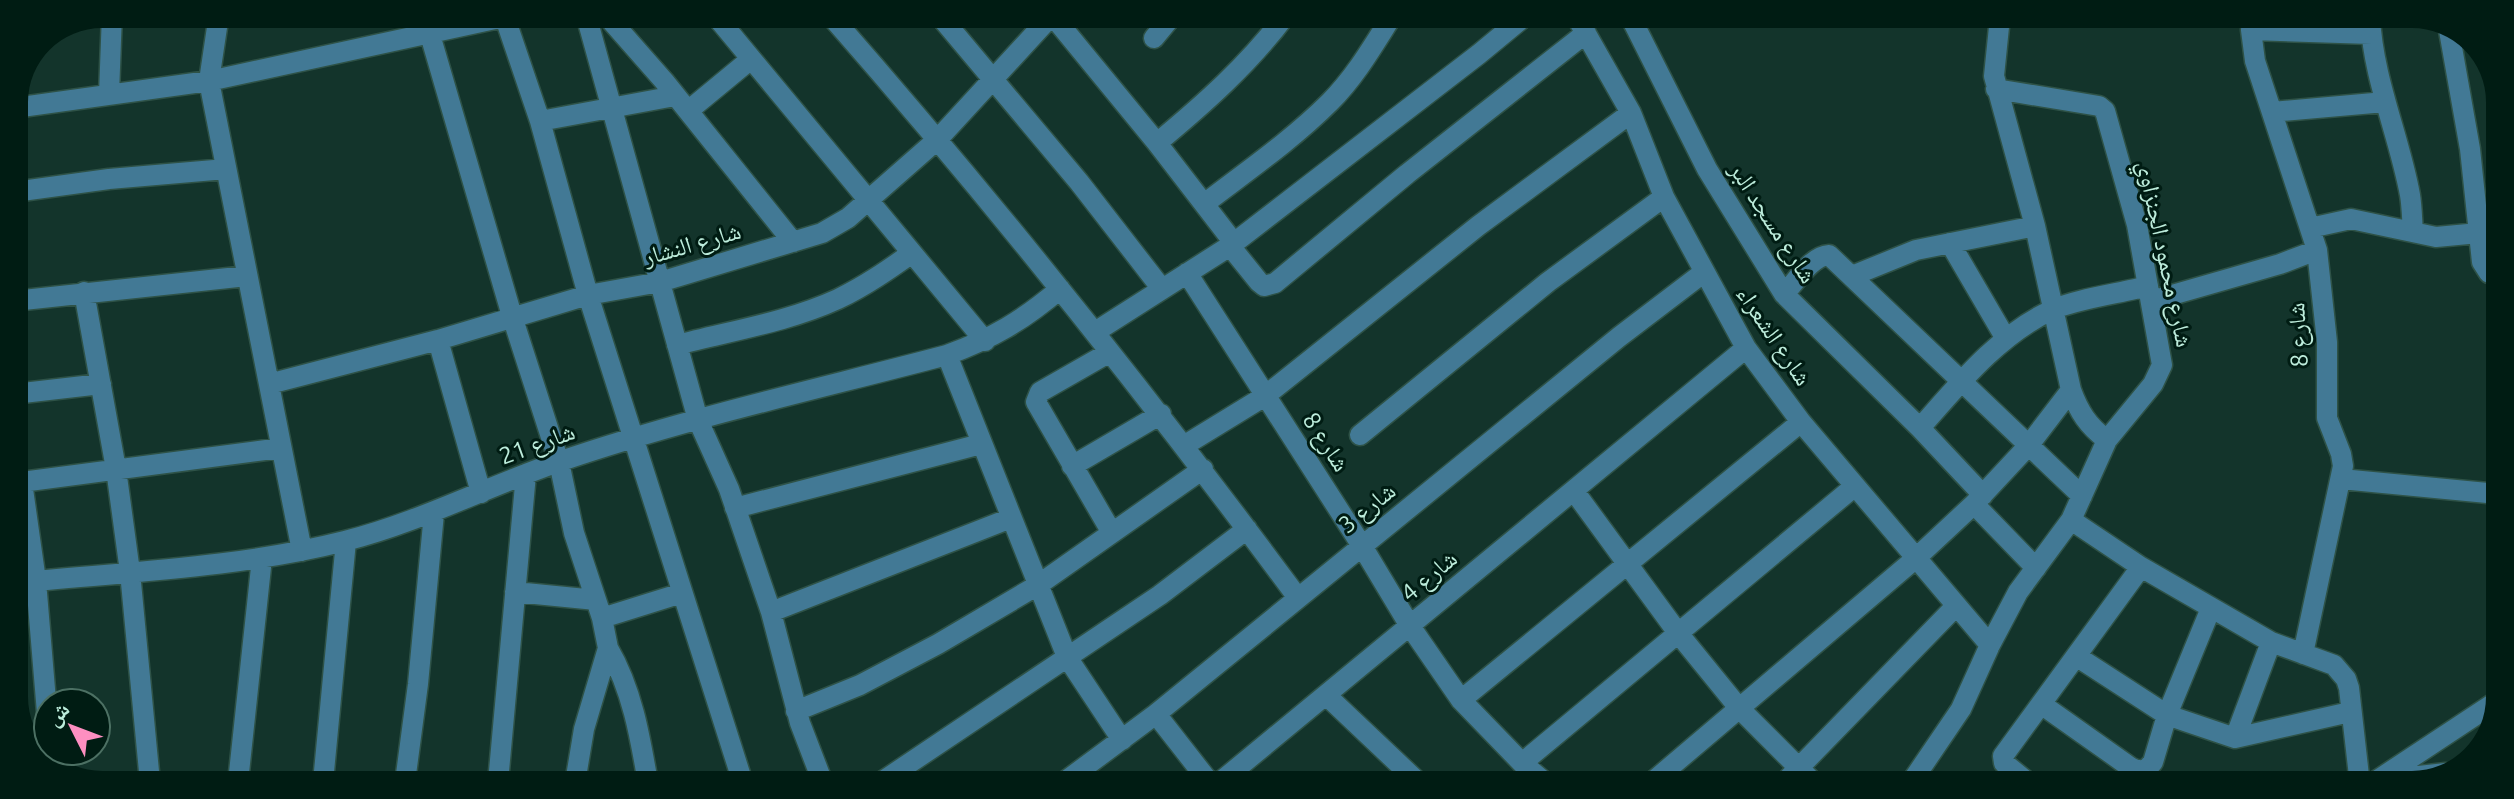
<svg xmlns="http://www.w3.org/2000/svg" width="2514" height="799" viewBox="0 0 2514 799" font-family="Ubuntu,'Noto Naskh Arabic',sans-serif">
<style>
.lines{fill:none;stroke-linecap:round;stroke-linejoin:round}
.minor-casing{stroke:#2e5247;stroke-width:23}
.minor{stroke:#427995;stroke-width:20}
.labels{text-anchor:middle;stroke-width:6;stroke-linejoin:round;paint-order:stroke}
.street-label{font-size:24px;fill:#bdeddc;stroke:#001c13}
</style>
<rect width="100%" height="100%" fill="#13342b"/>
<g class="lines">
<defs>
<path id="minor" d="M219 14 209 81 302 551
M424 14 512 316 559 462 574 533 602 618 608 648 584 729 575 783
M504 15 540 121 588 295 743 783
M586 15 698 420 729 489 771 612 800 723 823 783
M606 15 664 81 793 242
M715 15 985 341
M830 15C994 202 1150 398 1298 598
M939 15 1079 182 1162 289
M1052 15 1157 143 1234 243
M1576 16 1631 113 1664 197 1746 348 1801 422 1990 645
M1630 16 1707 169 1784 294 1920 428 1983 495
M2000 17 1994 76 2035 226 2071 390C2079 412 2088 426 2107 440
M2252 17 2251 30 2255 61 2317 250 2327 342V418L2341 454 2343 466 2303 654
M2370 17C2373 79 2399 135 2410 195 2412 207 2412 220 2413 232
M2448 25 2470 149 2482 262 2489 273 2499 275
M2251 30 2371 34
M1154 38 1173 15
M109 94 112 14
M14 108 209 81 513 15
M688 111 751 59
M2272 112 2385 102
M540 121 675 96
M1157 143C1204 104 1249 64 1285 16
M14 192 109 179 226 169
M1204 204C1247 171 1292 140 1330 102 1355 77 1373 46 1392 16
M2310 228 2351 219 2436 237 2479 233
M1950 243 2006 339
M1230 246 1259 282 1264 286 1275 283 1407 174 1586 33
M1187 273 1362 546 1410 626 1461 700 1522 763 1547 784
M1852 276 1916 250 2035 226
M84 292 116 469 130 572 150 782
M1784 294C1796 282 1811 256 1829 255L2082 496
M14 301 247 276
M2151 301 2280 264 2317 250
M1095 332 1230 246 1479 54 1525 16
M438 340 481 493
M677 345C730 331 788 322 838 299 865 286 888 270 912 253
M1110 352 1040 392 1036 402 1112 533
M947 355 1067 657 1122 740
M269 384 438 340 588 295 660 282 822 233 848 218 938 139 1052 15
M14 394 101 384
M1920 428C1958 385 1999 334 2052 310 2075 299 2122 293 2148 286
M1360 435 1548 282 1664 197
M1185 445 1265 396 1478 226 1631 113
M1072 466 1161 414
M2341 479 2498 494
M22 482 36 581 48 725
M14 483 281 448
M1574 491 1678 633 1739 708 1815 784
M1974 504 2036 568
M735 508 981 444
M2071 520 2141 567 2271 642 2334 665 2346 679 2349 688 2360 785
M14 583C124 572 238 568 345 541 420 522 488 486 561 461 687 418 818 389 947 355 993 338 1022 321 1060 289
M515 592 596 600
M771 612 1011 518
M602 618 682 593
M608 648C632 689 640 736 648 783
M2076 656 2167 715 2235 738 2350 712
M1326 695 1420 784
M1461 700 1801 422
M2041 704 2130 767 2138 771 2147 769 2153 762 2167 715 2211 608
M796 711 860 685 938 644 1038 585 1203 469
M1156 714 1206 778 1212 782 1219 783 1746 348
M2235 738 2271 642
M50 751 51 764
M1522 763 1855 486
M2382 780 2446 773
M238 782 262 558
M323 782 346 541
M405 782 418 684 434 513
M498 782 526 474
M880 783 1160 595 1247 529
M1063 783 1156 714 1619 337 1703 273
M1650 784 1915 559 1974 504 2029 445 2071 390
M1783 784 1956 606
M1910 784 1961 709 1990 645 2018 592 2071 520 2107 440 2153 384 2162 365 2137 225 2105 111 2099 106 1996 89
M2030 784 2004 763 2003 756 2141 567
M2370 785 2497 701"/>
</defs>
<use href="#minor" class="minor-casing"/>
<use href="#minor" class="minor"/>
</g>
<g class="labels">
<g class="street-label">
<text transform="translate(1773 223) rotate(57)" y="8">شارع مسجد البر</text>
<text transform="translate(692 244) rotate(-16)" y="8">شارع النشار</text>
<text transform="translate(2165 254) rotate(78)" y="8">شارع محمود الجنزاوي</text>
<text transform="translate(2298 335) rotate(-93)" y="8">شارع 8</text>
<text transform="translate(1774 336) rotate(56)" y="8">شارع الشعراء</text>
<text transform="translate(1326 442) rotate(57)" y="8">شارع 8</text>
<text transform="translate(537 444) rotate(-20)" y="8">شارع 21</text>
<text transform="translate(1367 508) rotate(-39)" y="8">شارع 3</text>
<text transform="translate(1429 576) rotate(-40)" y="8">شارع 4</text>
</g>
</g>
<path d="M0 0H2514V799H0ZM102 28H2412A74 74 0 0 1 2486 102V697A74 74 0 0 1 2412 771H102A74 74 0 0 1 28 697V102A74 74 0 0 1 102 28Z" fill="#001c13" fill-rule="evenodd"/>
<g transform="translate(72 727) rotate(312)"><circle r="38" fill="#001c13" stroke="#4c7063" stroke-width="2"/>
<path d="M0-6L14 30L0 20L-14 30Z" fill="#fd8fc1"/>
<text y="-12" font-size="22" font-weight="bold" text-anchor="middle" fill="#bdeddc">ش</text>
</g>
</svg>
